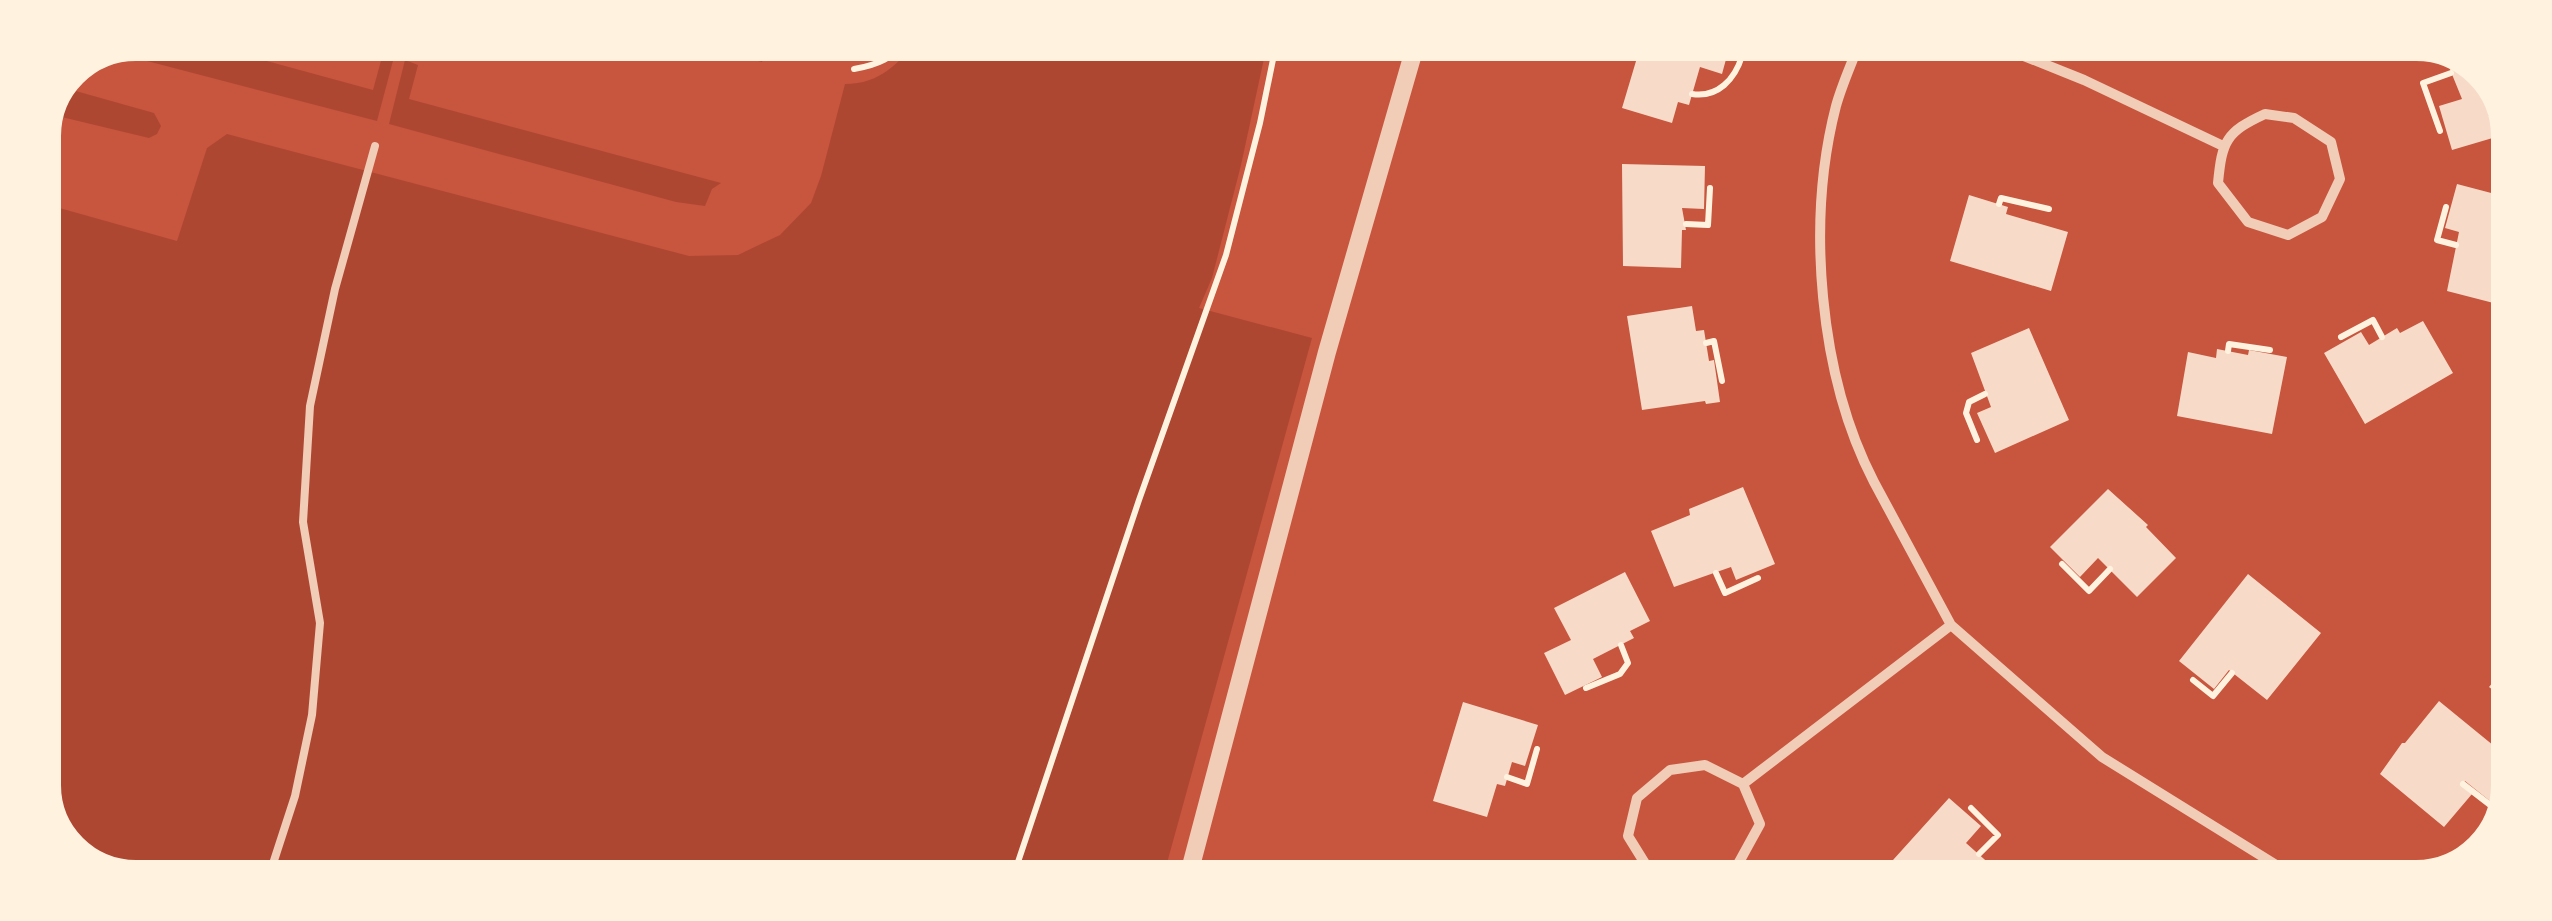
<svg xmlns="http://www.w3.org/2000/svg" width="2552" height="921" viewBox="0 0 2552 921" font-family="Lato,sans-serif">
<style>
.green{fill:#ae4732}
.building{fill:#f7dbc8}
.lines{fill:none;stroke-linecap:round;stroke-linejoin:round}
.path{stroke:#fff3e0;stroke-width:6}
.service{stroke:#f1ccb7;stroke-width:8}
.minor{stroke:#f1ccb7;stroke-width:10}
.tertiary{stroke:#f1ccb7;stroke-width:18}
.rim{fill:none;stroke:#fff3e0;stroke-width:12}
</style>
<rect width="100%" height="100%" fill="#c8553d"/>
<path class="green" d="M136 38H183L373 90 382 57H394L377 121 105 50Z
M674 39H778L769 41 762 62Z
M921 39 1268 40 1241 165 1212 278 1199 308 1312 338 1162 881 105 878 58 845 38 792V202L177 241 207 148 227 134 689 256 738 255 780 235 811 203 821 176 845 84C881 84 897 63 921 39Z
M405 60 418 65 409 99 721 183 712 189 705 206 676 202 389 124Z
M58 86 154 113 161 126 157 134 149 138 45 113Z"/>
<path class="building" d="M1642 41 1684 42 1731 41 1722 74 1700 67 1689 105 1678 102 1672 123 1622 108Z
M2452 46 2494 76 2506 107 2488 113 2496 137 2452 150 2439 106 2462 99 2447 62 2456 59Z
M1622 164 1705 166 1704 209 1682 208 1686 230H1682L1681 268 1623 266Z
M2457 184 2514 199 2513 290 2509 307 2447 291 2459 232 2445 228Z
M1969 195 2008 207 2006 214 2068 232 2051 291 1950 261Z
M1692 306 1696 331 1704 330 1709 361 1714 360 1720 402 1706 404 1705 401 1642 410 1627 316Z
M2423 321 2453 373 2365 424 2324 353 2361 332 2369 345 2397 328 2400 333Z
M2029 328 2069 420 1995 453 1977 413 1991 407 1971 353Z
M2217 349 2248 355 2249 350 2287 357 2272 434 2177 416 2188 352 2216 358Z
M1743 487 1775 564 1736 580 1731 567 1674 587 1651 531 1690 515 1689 509Z
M2108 489 2148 525 2146 527 2176 558 2137 597 2098 558 2080 577 2050 547Z
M1625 572 1650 621 1630 631 1634 638 1593 659 1602 677 1565 695 1544 653 1571 640 1554 608Z
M2248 574 2321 633 2267 700 2229 670 2214 689 2179 661Z
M2511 660 2510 703 2489 687Z
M2439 701 2510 759V787L2495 805 2465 781 2462 786 2472 794 2444 827 2380 774 2402 743H2405Z
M1463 702 1538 725 1525 766 1512 762 1505 786 1497 784 1487 817 1433 801Z
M1949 798 1981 826 1966 843 2011 883 1918 882 1893 860Z
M1484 862 1495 881H1453Z"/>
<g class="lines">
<path class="path" d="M854 69C878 65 893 58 909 39
M1692 94C1718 98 1735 79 1742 56
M2440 131 2423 83 2451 73
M1999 204 2001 198 2049 209
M2446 207 2437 240 2456 245
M1686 224 1708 225 1710 188
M2341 337 2373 320 2382 337
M1706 343 1714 341 1722 381
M2228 351 2229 344 2270 350
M1977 440 1966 413 1969 402 1985 394
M2062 564 2089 591 2110 569
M1716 573 1725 593 1758 578
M2193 680 2213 696 2232 673
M1586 688 1620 674 1628 663 1621 645
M1507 777 1527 784 1537 749
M2463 784 2498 811 2510 796
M1971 808 1998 835 1979 854
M1012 880 1139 500 1226 255 1260 123 1277 40"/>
<path class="service" d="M268 879 295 796 312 715 320 623 303 522 310 406 335 289 375 146"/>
<path class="minor" d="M1860 41C1852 63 1842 84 1836 106 1806 222 1819 376 1874 482L1951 625 2102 757 2305 883
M1989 42 2084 80 2221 145
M2265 114 2294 118 2331 142 2340 179 2322 217 2288 235 2248 222 2218 183C2222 141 2226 132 2265 114Z
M1743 784 1951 625
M1667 882 1654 878 1628 836 1637 798 1670 770 1705 765 1743 784 1760 824 1738 864 1713 882"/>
<path class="tertiary" d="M1187 881 1327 352 1417 40"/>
</g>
<path d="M0 0H2552V921H0ZM136 55H2416A81 81 0 0 1 2497 136V785A81 81 0 0 1 2416 866H136A81 81 0 0 1 55 785V136A81 81 0 0 1 136 55Z" fill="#fff3e0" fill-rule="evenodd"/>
<path class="rim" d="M136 55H2416A81 81 0 0 1 2497 136V785A81 81 0 0 1 2416 866H136A81 81 0 0 1 55 785V136A81 81 0 0 1 136 55Z"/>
</svg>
